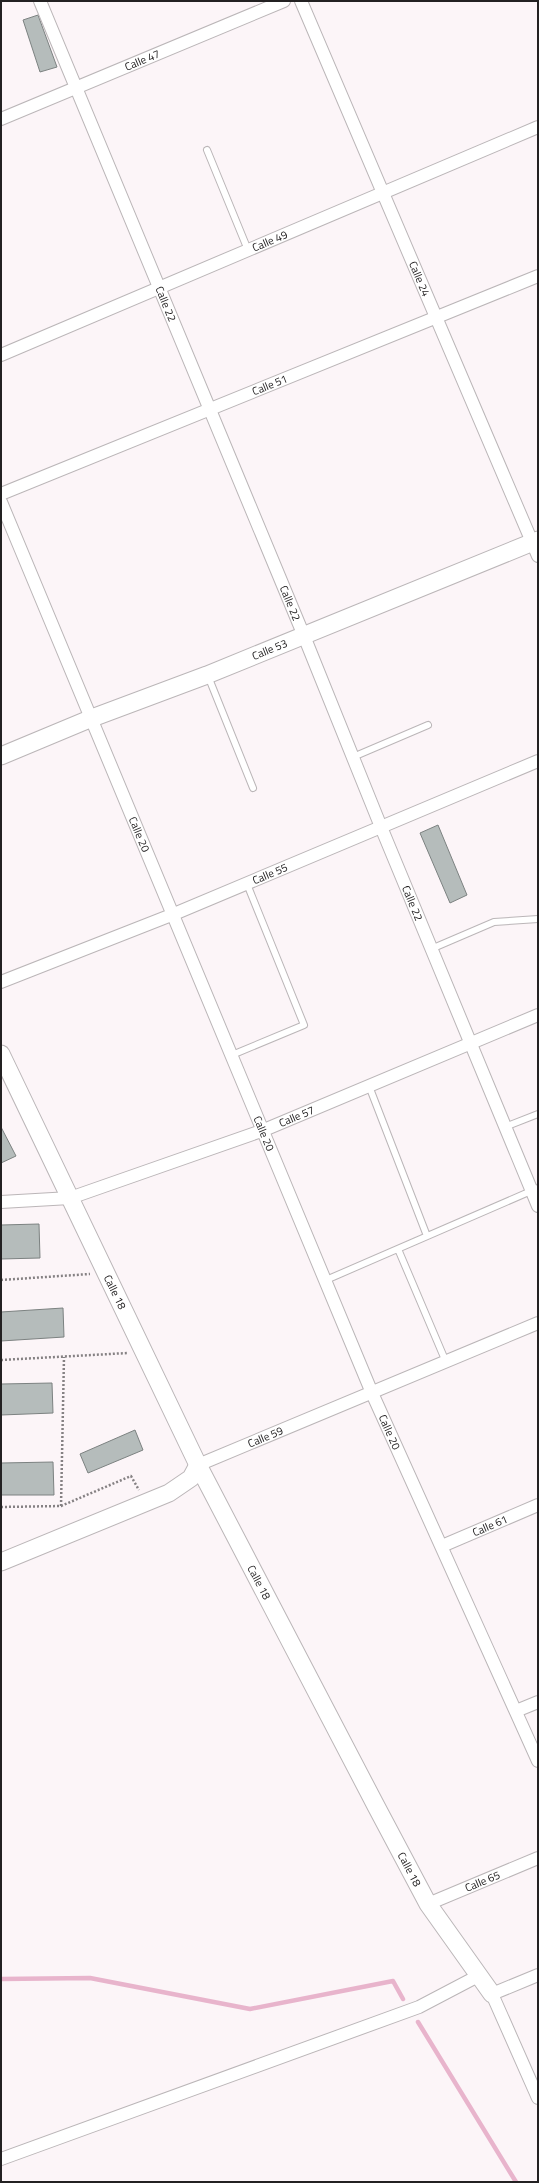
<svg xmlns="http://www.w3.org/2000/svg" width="539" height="2183" viewBox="0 0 539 2183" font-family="'Titillium Web',sans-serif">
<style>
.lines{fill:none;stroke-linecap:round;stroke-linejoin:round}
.stream{stroke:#e8b4cc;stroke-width:4.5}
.building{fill:#b5bcbb;stroke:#7c8281}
.lane-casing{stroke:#bbb6b8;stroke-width:8}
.street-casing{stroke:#bbb6b8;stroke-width:14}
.secondary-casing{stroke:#bbb6b8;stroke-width:19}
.path{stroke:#858183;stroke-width:2.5;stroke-dasharray:2 2;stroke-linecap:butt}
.lane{stroke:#fff;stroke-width:6}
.street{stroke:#fff;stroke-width:12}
.secondary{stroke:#fff;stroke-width:17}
.labels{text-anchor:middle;stroke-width:4;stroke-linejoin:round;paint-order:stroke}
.street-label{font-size:11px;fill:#232122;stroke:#fff}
</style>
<rect width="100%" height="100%" fill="#fcf5f8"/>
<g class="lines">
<path class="stream" d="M1 1979 90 1978 250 2009 393 1981 403 1999
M418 2022 516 2182"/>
</g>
<path class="building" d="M38 15 57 67 40 72 23 20Z
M438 825 467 895 450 903 420 833Z
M1 1127 16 1156 1 1163Z
M39 1224 40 1258 1 1259V1225Z
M63 1308 64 1337 1 1341V1312Z
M52 1383 53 1413 1 1415V1384Z
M135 1430 143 1450 88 1473 80 1454Z
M53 1462 54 1495H1V1463Z"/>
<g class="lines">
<defs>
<path id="lane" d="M207 150 248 250
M208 676 253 788
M353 757 428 725
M431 949 494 922 538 919
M232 1055 304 1025 247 884
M369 1086 427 1236
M505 1127 538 1114
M398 1249 446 1362
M326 1280 538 1188"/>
<g id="street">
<path id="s1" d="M40 1 304 636 381 827 538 1206"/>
<path id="s2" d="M301 1 538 556"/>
<path id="s3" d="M1 119 284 1"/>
<path id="s4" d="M1 355 538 127"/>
<path id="s5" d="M1 494 538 276"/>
<path id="s6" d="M1 502 372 1393 538 1761"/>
<path id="s7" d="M1 982 174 914 538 761"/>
<path id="s8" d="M1 1202 70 1198 264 1130 538 1015"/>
<path id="s9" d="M198 1465 538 1323"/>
<path id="s10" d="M442 1546 538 1505"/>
<path d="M516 1711 538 1702"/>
<path id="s11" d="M428 1904 538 1858"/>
<path d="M538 1975 492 1994 538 2098"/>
<path d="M1 2159 419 2007 480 1975"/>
</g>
<g id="secondary">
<path id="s12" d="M1 756 92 718 207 675 538 540"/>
<path id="s13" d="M1 1054 198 1465 376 1806 428 1904 492 1994"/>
<path d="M1 1562 169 1493 191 1478 198 1465"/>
</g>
</defs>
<use href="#lane" class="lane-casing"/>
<use href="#street" class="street-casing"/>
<use href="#secondary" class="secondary-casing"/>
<path class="path" d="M1 1280 90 1274
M1 1360 128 1353
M61 1506 64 1357
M1 1507 61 1506 131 1476 139 1490"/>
<use href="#lane" class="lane"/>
<use href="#street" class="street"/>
<use href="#secondary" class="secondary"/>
</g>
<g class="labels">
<g class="street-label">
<text dy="4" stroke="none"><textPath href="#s3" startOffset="153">Calle 47</textPath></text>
<text dy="4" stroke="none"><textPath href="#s4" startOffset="292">Calle 49</textPath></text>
<text dy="4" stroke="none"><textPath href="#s2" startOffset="302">Calle 24</textPath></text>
<text dy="4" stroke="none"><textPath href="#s1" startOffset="328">Calle 22</textPath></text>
<text dy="4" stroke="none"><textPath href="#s5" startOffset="290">Calle 51</textPath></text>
<text dy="4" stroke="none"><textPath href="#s1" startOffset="652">Calle 22</textPath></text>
<text dy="4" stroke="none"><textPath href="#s12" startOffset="289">Calle 53</textPath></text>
<text dy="4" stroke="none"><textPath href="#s6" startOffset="360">Calle 20</textPath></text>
<text dy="4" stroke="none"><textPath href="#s7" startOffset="290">Calle 55</textPath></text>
<text dy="4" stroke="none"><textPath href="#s1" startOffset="976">Calle 22</textPath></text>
<text dy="4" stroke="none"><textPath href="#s8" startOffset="310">Calle 57</textPath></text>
<text dy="4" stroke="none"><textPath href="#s6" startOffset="684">Calle 20</textPath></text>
<text dy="4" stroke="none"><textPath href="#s13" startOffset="264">Calle 18</textPath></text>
<text dy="4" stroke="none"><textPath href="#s6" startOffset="1008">Calle 20</textPath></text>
<text dy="4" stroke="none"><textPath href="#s9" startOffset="73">Calle 59</textPath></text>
<text dy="4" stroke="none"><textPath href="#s10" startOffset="52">Calle 61</textPath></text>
<text dy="4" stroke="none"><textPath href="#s13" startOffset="588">Calle 18</textPath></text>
<text dy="4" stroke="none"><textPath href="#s13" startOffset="912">Calle 18</textPath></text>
<text dy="4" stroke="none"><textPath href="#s11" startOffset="59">Calle 65</textPath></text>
</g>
</g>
<rect width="539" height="2183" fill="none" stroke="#232122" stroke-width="4"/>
</svg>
